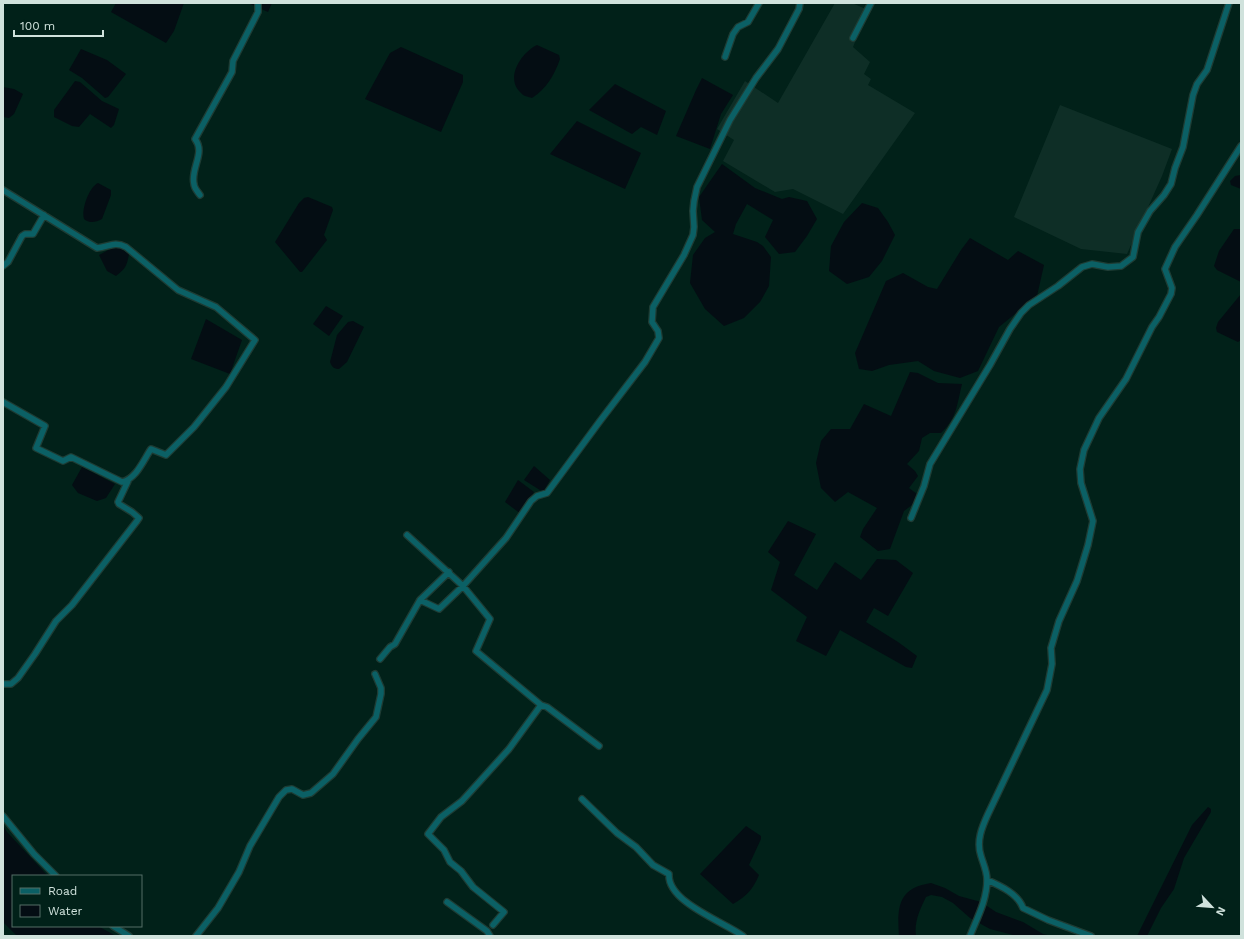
<svg xmlns="http://www.w3.org/2000/svg" width="1244" height="939" viewBox="0 0 1244 939" font-family="'Work Sans',sans-serif">
<style>
.built{fill:#0e2e26}
.water{fill:#040d13}
.lines{fill:none;stroke-linecap:round;stroke-linejoin:round}
.minor-casing{stroke:#1e3c34;stroke-width:8}
.minor{stroke:#0b6065;stroke-width:5.5}
</style>
<rect width="100%" height="100%" fill="#012119"/>
<path class="built" d="M835 3H852L868 10 853 47 870 62 864 74 871 79 868 85 915 113 843 214 793 189 775 192 723 161 734 140 717 129 745 81 778 103Z
M1060 105 1172 149 1162 176 1127 254 1081 249 1014 217Z"/>
<path class="water" d="M116 3H184L174 31 166 43 111 12Z
M248 3H272L268 12Z
M537 45 559 55 560 59C554 76 546 89 532 98 529 97 523 96 521 93 504 78 522 52 537 45Z
M401 47 463 75V82L441 132 365 99 390 53Z
M81 49 107 60 126 74 108 97 105 98 82 78 69 70Z
M702 78 733 95 721 114 710 149 676 136 696 90Z
M75 81 80 82 102 101 119 109 114 125 111 128 90 114 79 127 72 126 54 117V110Z
M615 84 666 111 657 135 641 127 632 134 589 110Z
M3 87 14 89 23 94 14 114 9 118 3 117Z
M577 121 641 153 625 189 550 154Z
M722 164 755 188 782 199 789 197 807 201 817 219 807 236 795 252 779 254 765 237 773 220 747 204 736 224 733 234 757 242 763 246 771 257 769 286 760 302 744 318 724 326 705 309 690 283 693 255 705 238 715 232 702 220 699 197Z
M1241 175V189L1231 185 1230 181 1235 176Z
M98 183 111 190V195L102 219C96 222 90 224 84 219 81 210 89 187 98 183Z
M308 197 332 207 333 210 324 235 327 240 302 272H300L275 242 299 203 304 198Z
M862 203 878 208 888 222 895 235 882 261 869 277 847 284 829 271 831 246 844 222Z
M1234 229H1241V282L1217 270 1214 266 1219 251Z
M970 238 1008 260 1018 251 1044 265 1037 296 999 327 978 371 960 378 934 371 918 361 889 365 872 371 859 369 855 353 886 281 903 273 928 287 937 289 961 250Z
M114 247 120 248 129 254C127 266 125 269 116 276L107 271 99 255Z
M1241 294V340L1238 342 1217 332 1216 328 1218 322Z
M326 306 343 316 329 336 313 324Z
M206 319 242 340 230 374 191 359Z
M353 321 364 327 347 362 339 369C334 369 332 367 330 362L337 335 348 322Z
M910 372 918 373 938 383 962 384C957 404 957 418 941 433H930L922 438 919 451 907 464 915 471 918 476 909 488 917 494 916 502 904 511 890 549 878 551 860 537 863 529 877 508 848 492 835 502 821 488 816 463 821 441 831 429H850L864 404 891 416Z
M534 466 550 480 543 492 524 480Z
M82 467 115 484 106 498 97 501 78 493 72 485Z
M518 480 534 492 521 514 505 502Z
M788 521 816 534 794 575 817 590 835 562 861 580 877 559 896 560 913 573 888 616 874 608 866 622 898 642 917 656 912 668 906 667 840 630 826 656 796 641 807 617 771 590 780 562 768 552Z
M1208 807 1211 809V812L1184 858 1174 889 1161 908 1147 936H1137L1192 825Z
M3 825 7 832 48 876H13V926H98L116 936H17L3 922Z
M746 826 761 836V839L749 865 759 875C753 889 747 896 733 904L700 874Z
M931 883 945 888 959 896 981 902 996 912 1023 922 1043 934 1051 936H1017L990 929 970 918 953 903 942 897 931 895 926 897C920 909 914 922 916 936H899C897 907 898 888 931 883Z"/>
<g class="lines">
<defs>
<path id="minor" d="M853 38 871 3
M725 57 733 34 738 27 748 22 759 3
M3 190 97 248C109 247 114 241 126 247L178 290 216 307 255 340 226 387 194 427 166 455 151 449C143 461 136 479 122 482L71 457 63 461 36 448 45 426 3 402
M200 195C198 192 194 188 194 184 190 169 206 153 195 139L232 72 233 61 258 12V3
M3 266 8 262 22 236 25 234H33L44 215
M911 518 924 486 930 464 990 365 1010 329 1021 313 1029 305 1058 286 1082 267 1092 264 1108 267 1121 266 1133 257 1138 232 1150 211 1164 195 1171 184 1175 168 1183 147 1193 95 1197 84 1207 70 1229 3
M407 535 463 586 490 619 476 651 541 705 547 707 599 746
M420 600 449 572
M380 659 390 647 395 644 420 600 439 609 463 586 506 538 531 501 537 496 547 493 600 421 645 362 659 338 658 331 652 322 653 307 684 255 693 235 694 227 693 211 694 201 697 187 730 120 756 78 778 49 799 9 800 3
M3 684H11L18 678 35 654 56 621 72 605 137 521 139 518 132 512 119 504 118 502 128 481
M582 799 617 833 636 847 653 865 669 874C667 902 724 922 743 936
M3 816 34 854 56 876
M987 880C1001 886 1018 894 1023 908L1048 920 1091 936
M447 902 487 931 490 936
M493 925 504 912 473 887 461 871 450 862 444 850 428 834 441 817 462 801 509 749 541 705
M113 926 129 936
M196 936 218 908 239 872 250 846 279 797 286 790 292 789 303 795 311 793 333 774 358 739 376 717 381 694V688L375 674
M970 936C977 918 987 900 987 880 987 871 983 863 981 856 976 841 982 827 988 814L1047 690 1052 664 1051 648 1059 621 1077 581 1088 545 1093 521 1081 483 1080 469 1084 450 1099 418 1126 379 1152 327 1159 317 1171 294 1172 288 1165 269 1175 247 1197 215 1241 146"/>
</defs>
<use href="#minor" class="minor-casing"/>
<use href="#minor" class="minor"/>
</g>
<rect width="1244" height="939" fill="none" stroke="#d0e2dc" stroke-width="8"/>
<rect x="12" y="875" width="130" height="52" fill="#012119" stroke="#546e67"/>
<rect x="20" y="888" width="20" height="6" fill="#0b6065" stroke="#546e67"/>
<text x="48" y="895" font-size="12" fill="#d0e2dc">Road</text>
<rect x="20" y="905" width="20" height="12" fill="#040d13" stroke="#546e67"/>
<text x="48" y="915" font-size="12" fill="#d0e2dc">Water</text>
<g transform="translate(1212 907) rotate(116)" stroke="#012119" stroke-width="3" paint-order="stroke">
<path d="M0-3L7 15L0 10L-7 15Z" fill="#d0e2dc"/>
<text y="-6" font-size="11" font-weight="bold" text-anchor="middle" fill="#d0e2dc">N</text>
</g>
<path d="M14 30v6h89v-6" fill="none" stroke="#d0e2dc" stroke-width="2"/>
<text x="20" y="30" font-size="12" fill="#d0e2dc" stroke="#012119" stroke-width="3" paint-order="stroke">100 m</text>
</svg>
